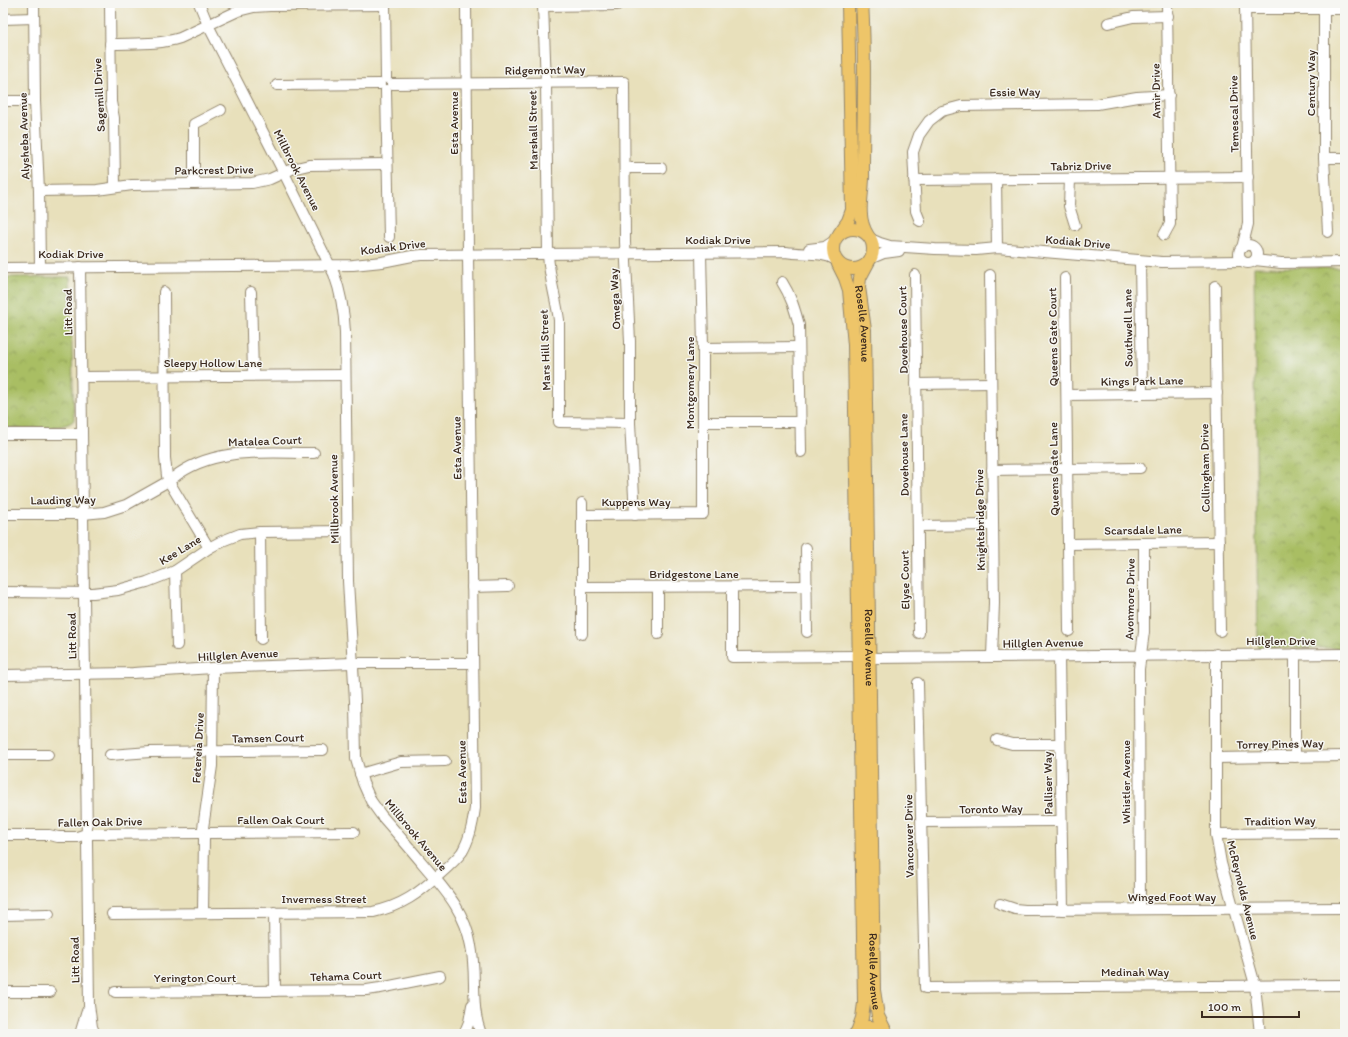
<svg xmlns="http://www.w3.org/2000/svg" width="1348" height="1037" font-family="Itim,sans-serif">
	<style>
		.park { fill: url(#park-crowns); stroke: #727440 }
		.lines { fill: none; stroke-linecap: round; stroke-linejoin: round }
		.minor-casing { stroke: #92856c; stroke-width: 12 }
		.major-casing { stroke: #92856c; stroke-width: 14 }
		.minor { stroke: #fff; stroke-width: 10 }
		.major { stroke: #eec569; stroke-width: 12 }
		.labels { text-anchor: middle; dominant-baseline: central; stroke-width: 3; stroke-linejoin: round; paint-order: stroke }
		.street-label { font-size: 12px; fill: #3b2a1e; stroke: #f6f6f2 }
	</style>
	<defs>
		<pattern id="park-crowns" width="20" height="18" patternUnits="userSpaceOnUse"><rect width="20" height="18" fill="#a9be63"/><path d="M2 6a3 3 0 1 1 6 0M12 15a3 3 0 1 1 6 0" fill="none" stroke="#8b9b51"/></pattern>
	</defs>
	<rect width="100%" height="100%" fill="#f6f6f2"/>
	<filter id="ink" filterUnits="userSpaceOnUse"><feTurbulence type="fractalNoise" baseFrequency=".025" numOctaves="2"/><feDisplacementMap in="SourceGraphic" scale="8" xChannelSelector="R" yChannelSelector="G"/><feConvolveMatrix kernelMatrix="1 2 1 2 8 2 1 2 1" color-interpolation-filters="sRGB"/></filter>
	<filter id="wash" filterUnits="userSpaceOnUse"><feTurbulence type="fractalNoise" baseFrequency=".012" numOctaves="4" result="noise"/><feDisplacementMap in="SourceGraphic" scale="16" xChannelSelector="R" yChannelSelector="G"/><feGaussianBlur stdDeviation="0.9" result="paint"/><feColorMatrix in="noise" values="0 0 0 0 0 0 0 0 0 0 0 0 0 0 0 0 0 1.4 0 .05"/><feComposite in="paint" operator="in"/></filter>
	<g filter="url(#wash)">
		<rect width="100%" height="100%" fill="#e8e0bb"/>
		<g class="park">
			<polygon points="1254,267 1345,268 1345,648 1258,648"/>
			<path d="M 3,277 L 70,277 L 74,420 C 66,431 17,428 3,428 Z"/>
		</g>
	</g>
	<g filter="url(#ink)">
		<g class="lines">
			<g class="minor-casing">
				<g id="minor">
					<polyline points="34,3 35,101 39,191 40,267"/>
					<polyline points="110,3 111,102 114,118 115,187"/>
					<path d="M 199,3 L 208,25 L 284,173 L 334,274 C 341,293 344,311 345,332 L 348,581 L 355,701 L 356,759 L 363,783 L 371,801 L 381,815 C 395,831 409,847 423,864 C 445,890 465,911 471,946 C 477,975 470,1006 481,1034"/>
					<polyline points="385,3 386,78"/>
					<path d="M 617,5 L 543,6 L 546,83 L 548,254 C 549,277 556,298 559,320 L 559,422 L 630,423"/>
					<polyline points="1245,9 1345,9"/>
					<polyline points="1324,9 1324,158 1328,232"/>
					<polyline points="3,19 34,18"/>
					<polyline points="1108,23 1133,17 1168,16"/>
					<path d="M 110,44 C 134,43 158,45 180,38 L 238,11 L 254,7 L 270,6 L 385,5"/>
					<polyline points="392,84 624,82 625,242 630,341 630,423 635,515"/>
					<polyline points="277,85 380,84"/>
					<polyline points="386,90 389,237"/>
					<polyline points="3,101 35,101"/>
					<polyline points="1324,158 1345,158"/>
					<polyline points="625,168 661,168"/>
					<polyline points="996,179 997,248"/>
					<polyline points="1070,179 1069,206 1075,225"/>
					<polyline points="914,180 1248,177"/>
					<polyline points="194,184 194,124 221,110"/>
					<polyline points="39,191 97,190 132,185 252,183 270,179 292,169 309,165 387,164"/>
					<polyline points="920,221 916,211 913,152 919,135 929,121 942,111 961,106 1097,104 1137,97 1169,95"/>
					<polyline points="1164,235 1170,224 1167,3"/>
					<polyline points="871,239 880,243 890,246 935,249 976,250 997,248 1162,262 1242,261"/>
					<circle cx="1248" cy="254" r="9"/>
					<polyline points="1242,248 1248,224 1245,3"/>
					<polyline points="809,249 825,247 834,241"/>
					<polyline points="872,258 884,253 899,251"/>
					<polyline points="1255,260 1281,263 1345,262"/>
					<polyline points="1140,261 1142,394"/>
					<polyline points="80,267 89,1005 92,1027 95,1034"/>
					<path d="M 3,268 L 353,265 L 382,262 L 412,256 L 422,255 L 786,252 C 802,255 821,251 836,260"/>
					<polyline points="915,275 919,633"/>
					<polyline points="990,275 994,603 992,656"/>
					<polyline points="1065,278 1069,631"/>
					<path d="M 782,282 C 791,296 795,310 799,325 L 801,452"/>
					<polyline points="1215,286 1220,631"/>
					<polyline points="164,292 165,458 167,476"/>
					<polyline points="251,292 253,375"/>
					<polyline points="703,348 799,347"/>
					<polyline points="81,377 345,375"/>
					<polyline points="916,384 991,383"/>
					<polyline points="1067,395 1217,393"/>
					<polyline points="703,422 801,422"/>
					<polyline points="3,434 82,434"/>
					<polyline points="992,470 1140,468"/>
					<path d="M 173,478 C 213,446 267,453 314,453"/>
					<polyline points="171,485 209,548"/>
					<polyline points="582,503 582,515 703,514 703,348 701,253"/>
					<polyline points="3,514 83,514 104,512 126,505 165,483"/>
					<polyline points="582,515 582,634"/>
					<polyline points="918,526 993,525"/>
					<polyline points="260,532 261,639"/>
					<polyline points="1068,544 1219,542"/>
					<polyline points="806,548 807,632"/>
					<polyline points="175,571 177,645"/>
					<polyline points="472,587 508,586"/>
					<polyline points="582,587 807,586"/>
					<polyline points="658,587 658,634"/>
					<polyline points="732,587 732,657 858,656"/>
					<polyline points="3,592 93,593 118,590 147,582 175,571 209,548 222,541 240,534 260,532 347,531"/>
					<polyline points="1216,654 1216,834 1221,863 1255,985 1260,1034"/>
					<polyline points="1295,654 1295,757"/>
					<polyline points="1059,656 1063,910"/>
					<polyline points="869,658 1345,654"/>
					<polyline points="3,675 133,673 213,668 352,663 473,663"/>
					<polyline points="918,683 925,988 1345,985"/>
					<polyline points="997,740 1012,744 1060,744"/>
					<polyline points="3,755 48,755"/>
					<polyline points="110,755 150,752 323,750"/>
					<polyline points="1216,758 1345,756"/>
					<polyline points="360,774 401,762 445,761"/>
					<polyline points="922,822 1061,821"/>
					<polyline points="203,828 212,766 213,668"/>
					<polyline points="209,833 354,832"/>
					<polyline points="1216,834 1345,833"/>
					<polyline points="3,835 49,835 58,837 77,837 86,834 199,833"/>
					<polyline points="1000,904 1015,909 1025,910 1345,908"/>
					<polyline points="1140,909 1139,669 1144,632 1144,543"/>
					<polyline points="203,912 204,838"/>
					<polyline points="274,912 275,991"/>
					<path d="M 112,914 L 373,912 C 402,906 419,893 440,874 C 448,867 456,860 462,852 C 470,839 473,823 475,808 L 468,255 L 466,3"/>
					<polyline points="3,915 49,914"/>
					<polyline points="3,992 50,992"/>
					<polyline points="115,992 367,990 380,988 440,976"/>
					<polyline points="80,1034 87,1011"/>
					<polyline points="464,1034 469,1022 472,1005"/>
				</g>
			</g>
			<g class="major-casing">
				<g id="major">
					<path d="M 862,3 C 866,59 863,116 863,172 C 864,193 855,214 867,234"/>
					<circle cx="853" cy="249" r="20"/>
					<polyline points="839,234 848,221 852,210 848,3"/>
					<path id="s1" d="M 868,263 L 860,278 L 859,287 L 865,330 L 874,990 L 878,1016 L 886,1032"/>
					<polyline points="838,264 845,278 849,290 854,345 864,1003 862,1018 857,1032"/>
					<path d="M 855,1034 C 864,1024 878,1025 888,1034"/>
				</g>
			</g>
			<use href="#minor" class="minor"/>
			<use href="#major" class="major"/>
		</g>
	</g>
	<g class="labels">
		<g class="street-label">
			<text transform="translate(545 70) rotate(-1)">Ridgemont Way</text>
			<text transform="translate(1311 83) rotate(-90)">Century Way</text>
			<text transform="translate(1156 91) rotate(-91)">Amir Drive</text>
			<text transform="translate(1015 92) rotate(-1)">Essie Way</text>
			<text transform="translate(99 95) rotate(-93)">Sagemill Drive</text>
			<text transform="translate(1234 114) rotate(-91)">Temescal Drive</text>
			<text transform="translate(454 123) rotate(-90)">Esta Avenue</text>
			<text transform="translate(533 130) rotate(-91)">Marshall Street</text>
			<text transform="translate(24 136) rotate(-92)">Alysheba Avenue</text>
			<text transform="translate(1081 166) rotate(-1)">Tabriz Drive</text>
			<text transform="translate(214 170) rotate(-1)">Parkcrest Drive</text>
			<text transform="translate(297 170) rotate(63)">Millbrook Avenue</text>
			<text x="718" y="240">Kodiak Drive</text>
			<text transform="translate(1078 242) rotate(5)">Kodiak Drive</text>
			<text transform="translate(393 247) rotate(-7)">Kodiak Drive</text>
			<text x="71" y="254">Kodiak Drive</text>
			<text transform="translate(615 299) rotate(-93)">Omega Way</text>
			<text transform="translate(68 312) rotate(-91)">Litt Road</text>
			<text stroke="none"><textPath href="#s1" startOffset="63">Roselle Avenue</textPath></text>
			<text transform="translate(1128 328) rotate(-91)">Southwell Lane</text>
			<text transform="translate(903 330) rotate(-91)">Dovehouse Court</text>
			<text transform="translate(1053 337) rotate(-91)">Queens Gate Court</text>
			<text transform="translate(545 350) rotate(-92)">Mars Hill Street</text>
			<text x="213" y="363">Sleepy Hollow Lane</text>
			<text transform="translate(1142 381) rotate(-1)">Kings Park Lane</text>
			<text transform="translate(690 383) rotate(-90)">Montgomery Lane</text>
			<text transform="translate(265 441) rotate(-2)">Matalea Court</text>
			<text transform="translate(457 448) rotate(-91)">Esta Avenue</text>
			<text transform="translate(904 455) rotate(-91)">Dovehouse Lane</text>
			<text transform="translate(1205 468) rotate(-91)">Collingham Drive</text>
			<text transform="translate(1054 469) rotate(-91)">Queens Gate Lane</text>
			<text transform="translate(334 499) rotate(-91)">Millbrook Avenue</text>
			<text transform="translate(63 500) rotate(-1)">Lauding Way</text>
			<text x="636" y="502">Kuppens Way</text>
			<text transform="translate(980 520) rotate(-91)">Knightsbridge Drive</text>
			<text transform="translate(1143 530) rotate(-1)">Scarsdale Lane</text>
			<text transform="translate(180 550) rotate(-31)">Kee Lane</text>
			<text x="694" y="574">Bridgestone Lane</text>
			<text transform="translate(905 580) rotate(-91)">Elyse Court</text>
			<text transform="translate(1130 599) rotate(-89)">Avonmore Drive</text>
			<text transform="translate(72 636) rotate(-91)">Litt Road</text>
			<text x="1281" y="641">Hillglen Drive</text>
			<text transform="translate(1043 643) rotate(-1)">Hillglen Avenue</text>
			<text stroke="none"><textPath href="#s1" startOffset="387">Roselle Avenue</textPath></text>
			<text transform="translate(238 655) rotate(-3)">Hillglen Avenue</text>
			<text transform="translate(268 738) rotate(-1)">Tamsen Court</text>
			<text transform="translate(1280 744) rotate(-1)">Torrey Pines Way</text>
			<text transform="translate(198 748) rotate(-87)">Fetereia Drive</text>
			<text transform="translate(462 772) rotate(-91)">Esta Avenue</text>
			<text transform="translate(1126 782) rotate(-90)">Whistler Avenue</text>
			<text transform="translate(1048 783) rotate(-91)">Palliser Way</text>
			<text transform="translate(991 809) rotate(-1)">Toronto Way</text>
			<text x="281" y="820">Fallen Oak Court</text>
			<text transform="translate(1280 821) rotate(-1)">Tradition Way</text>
			<text transform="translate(100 822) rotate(-1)">Fallen Oak Drive</text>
			<text transform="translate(416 835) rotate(50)">Millbrook Avenue</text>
			<text transform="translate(909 836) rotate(-91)">Vancouver Drive</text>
			<text transform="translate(1243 890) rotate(76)">McReynolds Avenue</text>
			<text x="1172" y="897">Winged Foot Way</text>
			<text x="324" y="899">Inverness Street</text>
			<text transform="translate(75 960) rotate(-91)">Litt Road</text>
			<text stroke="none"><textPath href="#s1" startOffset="711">Roselle Avenue</textPath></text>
			<text x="1135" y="972">Medinah Way</text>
			<text transform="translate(346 976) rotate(-2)">Tehama Court</text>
			<text x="195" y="978">Yerington Court</text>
		</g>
	</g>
	<rect width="1348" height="1037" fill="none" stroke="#f6f6f2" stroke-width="16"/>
	<path d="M1202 1011v6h97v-6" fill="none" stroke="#3b2a1e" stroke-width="2"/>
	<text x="1208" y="1011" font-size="12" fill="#3b2a1e" stroke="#f6f6f2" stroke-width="3" paint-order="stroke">100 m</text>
</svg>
